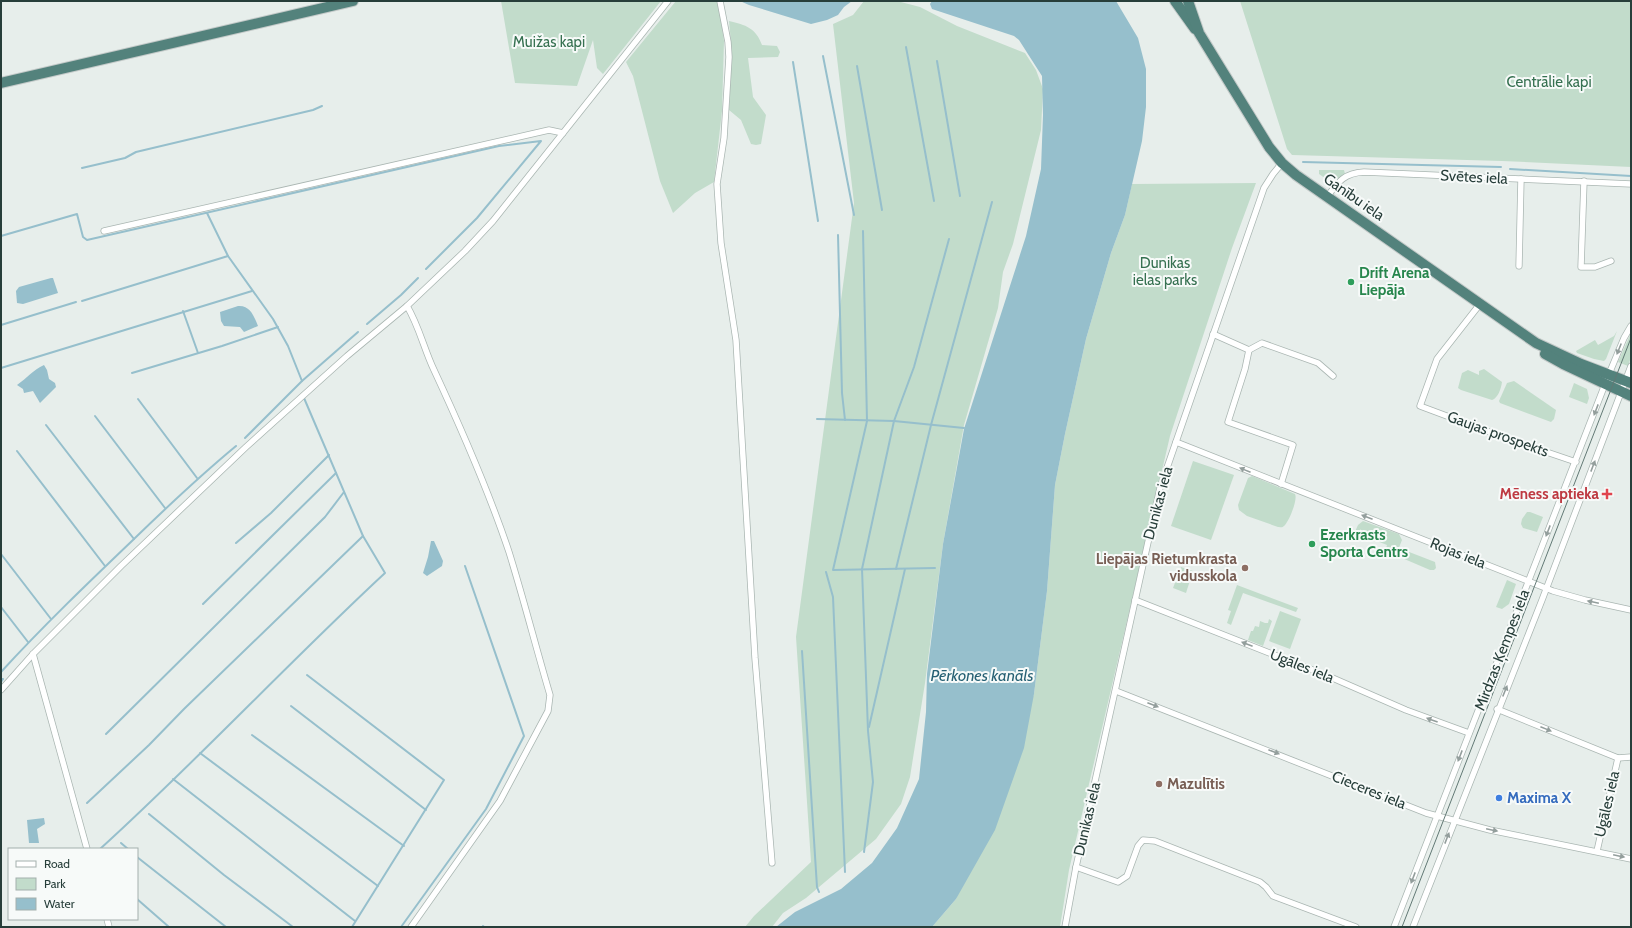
<svg xmlns="http://www.w3.org/2000/svg" width="1632" height="928" font-family="Cabin,sans-serif">
	<style>
		.green { fill: #c2dccb }
		.water { fill: #96bfcc }
		.lines { fill: none; stroke-linecap: round; stroke-linejoin: round }
		.stream { stroke: #96bfcc; stroke-width: 2 }
		.minor-casing { stroke: #aab6b2; stroke-width: 7 }
		.trunk-casing { stroke: #c3c9c8; stroke-width: 12 }
		.minor { stroke: #fff; stroke-width: 5.5 }
		.trunk { stroke: #53827c; stroke-width: 10 }
		.tram { stroke: #627975; stroke-width: 1 }
		.oneway { fill: #939e9c }
		.leisure-dot { fill: #2e9e5b; stroke: #f7faf9; stroke-width: 1.5 }
		.health-dot { fill: #e0444e; stroke: #f7faf9; stroke-width: 1.5 }
		.education-dot { fill: #8d6e63; stroke: #f7faf9; stroke-width: 1.5 }
		.shop-dot { fill: #3f7fe0; stroke: #f7faf9; stroke-width: 1.5 }
		.labels { text-anchor: middle; dominant-baseline: central; stroke-width: 4; stroke-linejoin: round; paint-order: stroke }
		.park-label { font-size: 15px; fill: #367151; stroke: #f7faf9 }
		.street-label { font-size: 15px; fill: #273e3a; stroke: #f7faf9 }
		.leisure-label { font-size: 15px; font-weight: bold; fill: #27864d; stroke: #f7faf9; text-anchor: start }
		.health-label { font-size: 15px; font-weight: bold; fill: #be3a42; stroke: #f7faf9; text-anchor: end }
		.education-label { font-size: 15px; font-weight: bold; fill: #785e54; stroke: #f7faf9; text-anchor: end }
		.shop-label { font-size: 15px; font-weight: bold; fill: #366cbe; stroke: #f7faf9; text-anchor: start }
		.water-label { font-size: 16px; font-style: italic; fill: #276174; stroke: #f7faf9 }
	</style>
	<rect width="100%" height="100%" fill="#e7eeeb"/>
	<g class="green">
		<polygon points="501,1 661,1 603,74 597,68 593,40 577,86 515,83"/>
		<polygon points="676,1 718,1 724,41 722,111 714,182 695,193 673,213 660,181 633,76 626,62"/>
		<polygon points="864,1 897,1 920,7 957,26 1025,53 1036,70 1043,89 1041,130 1013,244 1003,272 998,308 964,425 943,544 925,683 910,777 901,804 876,839 806,898 783,913 772,927 745,927 754,916 811,862 796,637 854,203 833,24 853,15"/>
		<polygon points="1240,1 1631,1 1631,167 1502,161 1292,155 1287,149"/>
		<path d="M 729,21 C 746,25 756,28 762,45 L 777,46 L 780,52 L 778,57 L 748,58 L 753,97 L 766,115 L 761,144 L 756,145 L 751,144 L 741,120 L 729,110 L 731,42 Z"/>
		<polygon points="1319,170 1344,170 1345,174 1332,183 1319,174"/>
		<polygon points="1256,183 1232,248 1170,436 1069,870 1060,927 932,927 956,899 1034,694 1047,591 1055,485 1065,434 1086,339 1111,253 1125,215 1132,184"/>
		<polygon points="1617,331 1606,359 1604,361 1594,359 1577,353 1576,351 1595,340 1598,345 1614,336"/>
		<polygon points="1631,333 1631,357 1628,366 1618,362"/>
		<path d="M 1484,369 L 1502,382 C 1501,389 1498,398 1492,400 L 1461,390 L 1458,388 L 1462,373 L 1468,370 L 1479,375 L 1479,371 Z"/>
		<polygon points="1514,381 1556,410 1554,419 1551,422 1500,403 1499,401 1507,383"/>
		<polygon points="1574,383 1587,389 1589,398 1587,404 1569,397"/>
		<polygon points="1193,461 1234,475 1211,540 1171,526"/>
		<path d="M 1252,476 L 1295,494 C 1298,499 1289,522 1284,526 C 1282,528 1281,527 1278,527 L 1247,516 L 1239,510 L 1238,505 L 1248,478 Z"/>
		<polygon points="1527,512 1530,512 1543,517 1537,532 1523,528 1521,524 1522,519"/>
		<polygon points="1363,521 1399,534 1402,540 1398,550 1393,554 1385,551 1387,545 1359,534 1357,539 1354,534 1358,525"/>
		<polygon points="1404,550 1435,562 1436,568 1434,570 1430,570 1402,558 1400,557 1400,554"/>
		<polygon points="1181,567 1193,571 1186,593 1173,588"/>
		<polygon points="1507,580 1516,584 1509,604 1502,609 1496,607"/>
		<polygon points="1237,585 1298,608 1296,612 1243,593 1231,625 1227,623 1231,611 1228,610"/>
		<polygon points="1280,611 1301,619 1290,649 1269,641"/>
		<polygon points="1269,619 1272,621 1263,646 1248,640 1251,631 1253,631 1255,626 1259,627 1260,621 1265,623 1268,623"/>
	</g>
	<g class="water">
		<polygon points="740,1 852,1 844,7 838,15 827,20 811,24 749,5"/>
		<polygon points="932,1 1116,1 1138,38 1146,69 1146,107 1142,141 1125,215 1111,253 1086,339 1065,434 1055,485 1047,591 1034,694 1024,748 995,830 956,899 932,927 776,927 795,912 841,889 872,863 897,828 919,779 926,712 927,674 943,544 964,429 1026,236 1041,169 1043,115 1042,76 1019,40 1014,36 932,9 930,4"/>
		<polygon points="51,278 53,278 58,293 23,304 17,303 16,291 19,287"/>
		<path d="M 238,306 C 250,305 254,316 258,326 L 244,332 L 240,327 L 224,326 L 221,321 L 220,312 Z"/>
		<path d="M 44,365 L 47,370 L 49,379 L 55,383 L 56,387 L 40,403 L 33,391 L 24,393 L 23,389 L 17,385 C 27,378 33,370 44,365 Z"/>
		<polygon points="431,541 434,541 443,561 442,566 427,576 423,573 428,557"/>
		<polygon points="44,818 45,824 37,829 39,843 29,843 27,820"/>
	</g>
	<g class="lines">
		<g class="stream">
			<polyline points="906,47 934,201"/>
			<polyline points="823,56 854,215"/>
			<polyline points="937,61 960,196"/>
			<polyline points="793,62 818,221"/>
			<polyline points="857,66 882,210"/>
			<polyline points="1303,162 1501,167"/>
			<polyline points="82,168 125,158 136,152 313,110 322,106"/>
			<polyline points="1510,169 1631,176"/>
			<polyline points="207,213 228,256 273,319 288,346 302,381 245,438"/>
			<polyline points="863,231 867,421 833,570 935,568"/>
			<polyline points="838,235 842,393 845,420"/>
			<polyline points="1,236 77,214 83,237 87,240 499,146 541,141 477,218 426,269"/>
			<polyline points="82,301 228,256"/>
			<polyline points="183,311 198,353"/>
			<polyline points="367,324 401,295 418,278"/>
			<polyline points="1,325 76,302"/>
			<polyline points="1,368 252,291"/>
			<polyline points="132,373 222,346 278,327"/>
			<polyline points="302,381 358,332"/>
			<polyline points="138,399 197,478"/>
			<polyline points="95,416 165,508"/>
			<polyline points="817,419 894,421 964,428"/>
			<polyline points="46,425 134,539"/>
			<polyline points="17,451 105,566"/>
			<polyline points="236,543 271,513 329,455"/>
			<polyline points="1,554 51,619"/>
			<polyline points="896,569 931,425 992,202"/>
			<polyline points="826,572 833,597 845,872"/>
			<polyline points="203,604 336,473"/>
			<polyline points="1,607 28,642"/>
			<polyline points="802,651 817,887 819,892"/>
			<path d="M 1,672 C 44,625 89,582 135,538 C 168,506 201,475 236,446"/>
			<polyline points="307,675 444,780 352,927"/>
			<polyline points="1,679 3,679 1,682"/>
			<polyline points="291,706 426,810"/>
			<polyline points="869,727 905,569"/>
			<polyline points="106,734 325,517 344,492"/>
			<polyline points="252,735 404,846"/>
			<polyline points="200,753 378,886"/>
			<polyline points="173,779 355,921"/>
			<polyline points="87,803 149,745 184,709 363,536"/>
			<polyline points="149,814 224,875 293,927"/>
			<polyline points="121,843 128,849"/>
			<path d="M 100,849 C 198,760 288,663 385,573 L 363,536 L 304,398"/>
			<polyline points="864,852 873,782 868,731 862,569 894,421 914,367 949,239"/>
			<polyline points="137,857 226,927"/>
			<polyline points="137,899 169,927"/>
			<polyline points="483,926 484,927"/>
			<polyline points="401,927 486,809 524,736 465,566"/>
		</g>
		<g class="minor-casing">
			<g id="minor">
				<polyline points="720,1 728,42 729,57 724,138 717,184 721,243 736,340 755,658 772,863"/>
				<polyline points="1584,181 1581,267 1595,267 1611,261"/>
				<path d="M 1327,197 C 1338,182 1344,173 1364,172 L 1631,184"/>
				<polyline points="104,231 549,130 563,133"/>
				<polyline points="1519,266 1521,179"/>
				<polyline points="1480,304 1437,359 1420,406 1511,440 1576,462"/>
				<path d="M 407,306 C 419,326 424,349 434,370 C 461,428 489,492 509,552 C 524,600 536,648 550,695 L 548,711 L 500,801 L 411,927"/>
				<polyline points="1213,334 1249,350 1245,369 1228,422 1293,445 1281,484"/>
				<polyline points="1249,350 1262,343 1318,363 1333,376"/>
				<polyline points="1176,442 1553,591 1585,600 1631,610"/>
				<polyline points="1135,600 1328,676 1406,710 1469,733"/>
				<polyline points="33,654 87,849"/>
				<polyline points="1,690 33,654 121,566 246,447 347,356 407,306 465,251 493,221 668,1"/>
				<polyline points="1116,691 1426,813 1490,830 1631,859"/>
				<polyline points="1497,709 1618,758 1631,757"/>
				<polyline points="1597,851 1618,758"/>
				<polyline points="1076,867 1118,882 1127,876 1138,846 1143,840 1155,841 1260,882 1266,887 1273,896 1356,927"/>
				<polyline points="107,919 109,927"/>
				<polyline points="1065,927 1076,867 1160,488 1264,188 1273,174 1282,163"/>
				<polyline points="1394,927 1609,374 1624,338 1631,326"/>
				<polyline points="1413,927 1542,600 1631,366"/>
			</g>
		</g>
		<g class="trunk-casing">
			<g id="trunk">
				<polyline points="1175,1 1195,29"/>
				<polyline points="1188,1 1199,33 1269,147 1282,163 1296,175 1536,343 1581,364 1631,383"/>
				<polyline points="1,83 353,1"/>
				<polyline points="1545,354 1563,364 1631,396"/>
			</g>
		</g>
		<use href="#minor" class="minor"/>
		<use href="#trunk" class="trunk"/>
		<polyline class="tram" points="1402,927 1631,338"/>
	</g>
	<defs><path id="oneway-solid" d="M-6-.8H1V-3.2L6.5 0L1 3.2V.8H-6Z"/></defs>
	<g class="oneway">
		<use href="#oneway-solid" transform="translate(1619 349) rotate(112)"/>
		<use href="#oneway-solid" transform="translate(1596 410) rotate(111)"/>
		<use href="#oneway-solid" transform="translate(1593 466) rotate(-69)"/>
		<use href="#oneway-solid" transform="translate(1245 470) rotate(-158)"/>
		<use href="#oneway-solid" transform="translate(1367 517) rotate(-159)"/>
		<use href="#oneway-solid" transform="translate(1548 531) rotate(111)"/>
		<use href="#oneway-solid" transform="translate(1593 602) rotate(-168)"/>
		<use href="#oneway-solid" transform="translate(1247 644) rotate(-159)"/>
		<use href="#oneway-solid" transform="translate(1505 691) rotate(-68)"/>
		<use href="#oneway-solid" transform="translate(1153 705) rotate(21)"/>
		<use href="#oneway-solid" transform="translate(1432 720) rotate(-160)"/>
		<use href="#oneway-solid" transform="translate(1546 729) rotate(22)"/>
		<use href="#oneway-solid" transform="translate(1274 752) rotate(21)"/>
		<use href="#oneway-solid" transform="translate(1460 756) rotate(111)"/>
		<use href="#oneway-solid" transform="translate(1492 830) rotate(12)"/>
		<use href="#oneway-solid" transform="translate(1447 838) rotate(-69)"/>
		<use href="#oneway-solid" transform="translate(1619 856) rotate(12)"/>
		<use href="#oneway-solid" transform="translate(1413 878) rotate(111)"/>
	</g>
	<g class="leisure-dot">
		<circle cx="1351" cy="282" r="4"/>
		<circle cx="1312" cy="544" r="4"/>
	</g>
	<path class="health-dot" d="M1605 488h4v4h4v4h-4v4h-4v-4h-4v-4h4z"/>
	<g class="education-dot">
		<circle cx="1245" cy="568" r="4"/>
		<circle cx="1159" cy="784" r="4"/>
	</g>
	<circle class="shop-dot" cx="1499" cy="798" r="4"/>
	<g class="labels">
		<g class="park-label">
			<text x="549" y="42">Muižas kapi</text>
			<text x="1549" y="82">Centrālie kapi</text>
			<text x="1165" y="263">Dunikas<tspan x="1165" dy="17">ielas parks</tspan></text>
		</g>
		<g class="street-label">
			<text transform="translate(1474 177) rotate(3)">Svētes iela</text>
			<text transform="translate(1354 197) rotate(35)">Ganību iela</text>
			<text transform="translate(1498 434) rotate(20)">Gaujas prospekts</text>
			<text transform="translate(1158 503) rotate(-75)">Dunikas iela</text>
			<text transform="translate(1458 553) rotate(22)">Rojas iela</text>
			<text transform="translate(1502 650) rotate(-69)">Mirdzas Ķempes iela</text>
			<text transform="translate(1302 666) rotate(22)">Ugāles iela</text>
			<text transform="translate(1369 790) rotate(22)">Cieceres iela</text>
			<text transform="translate(1607 804) rotate(-77)">Ugāles iela</text>
			<text transform="translate(1087 819) rotate(-77)">Dunikas iela</text>
		</g>
		<g class="leisure-label">
			<text x="1359" y="273">Drift Arena<tspan x="1359" dy="17">Liepāja</tspan></text>
			<text x="1320" y="535">Ezerkrasts<tspan x="1320" dy="17">Sporta Centrs</tspan></text>
		</g>
		<g class="health-label">
			<text x="1599" y="494">Mēness aptieka</text>
		</g>
		<g class="education-label">
			<text x="1237" y="559">Liepājas Rietumkrasta<tspan x="1237" dy="17">vidusskola</tspan></text>
			<text x="1167" y="784" text-anchor="start">Mazulītis</text>
		</g>
		<g class="shop-label">
			<text x="1507" y="798">Maxima X</text>
		</g>
		<g class="water-label">
			<text x="982" y="675">Pērkones kanāls</text>
		</g>
	</g>
	<rect width="1632" height="928" fill="none" stroke="#273e3a" stroke-width="4"/>
	<rect x="8" y="848" width="130" height="72" fill="#f7faf9" stroke="#a4afad"/>
	<rect x="16" y="861" width="20" height="6" fill="#ffffff" stroke="#a4afad"/>
	<text x="44" y="868" font-size="12" fill="#273e3a">Road</text>
	<rect x="16" y="878" width="20" height="12" fill="#c2dccb" stroke="#a4afad"/>
	<text x="44" y="888" font-size="12" fill="#273e3a">Park</text>
	<rect x="16" y="898" width="20" height="12" fill="#96bfcc" stroke="#a4afad"/>
	<text x="44" y="908" font-size="12" fill="#273e3a">Water</text>
</svg>
